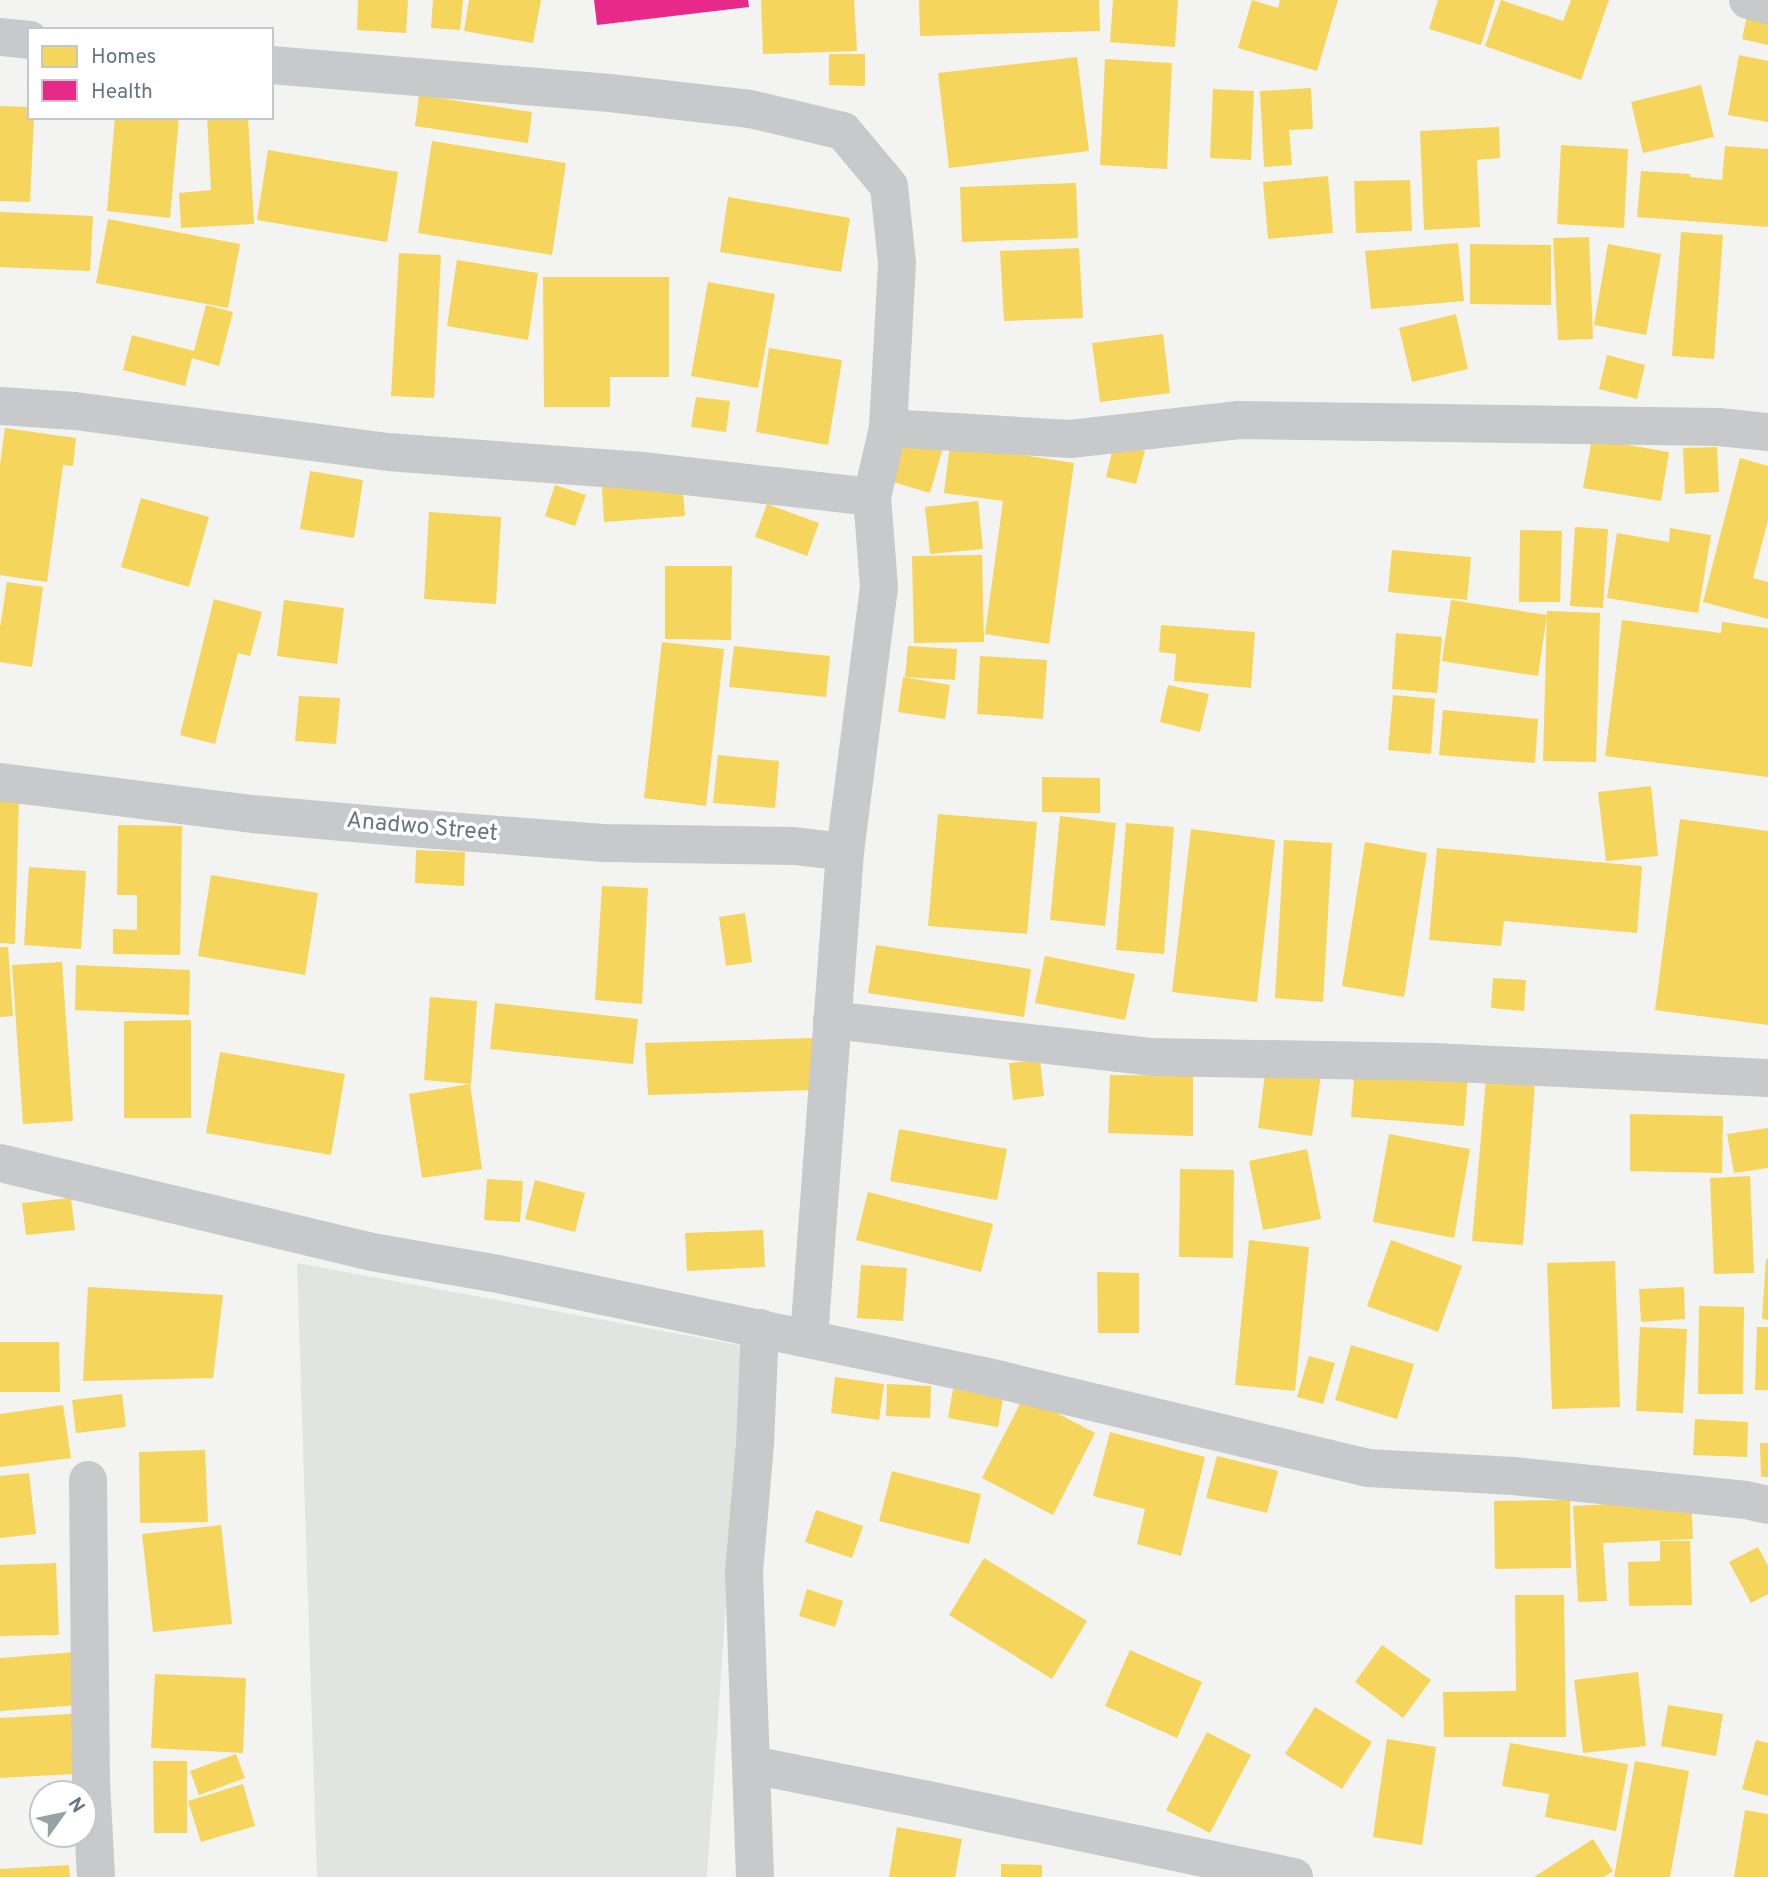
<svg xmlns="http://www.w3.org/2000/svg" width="1768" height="1877" font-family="Overpass,sans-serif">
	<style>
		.green { fill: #e2e5df }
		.homes { fill: #f6d55c }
		.health { fill: #e7298a }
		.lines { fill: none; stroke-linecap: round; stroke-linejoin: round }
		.minor { stroke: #c8c9ca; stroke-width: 38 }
		.labels { text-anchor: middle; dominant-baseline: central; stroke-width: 7; stroke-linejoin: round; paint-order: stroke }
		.street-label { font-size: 23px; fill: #66767f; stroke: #fff }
	</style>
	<rect width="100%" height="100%" fill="#f3f3f2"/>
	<polygon class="green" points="297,1263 744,1346 707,1877 317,1877"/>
	<g class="homes">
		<polygon points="358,0 408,0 406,33 357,30"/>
		<polygon points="433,0 463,0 460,30 431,28"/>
		<polygon points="469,0 541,0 533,43 464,31"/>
		<polygon points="761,0 854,0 857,51 763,54"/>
		<polygon points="919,0 1099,0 1100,31 920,36"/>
		<polygon points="1113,0 1178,0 1175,47 1110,42"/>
		<polygon points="1252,0 1278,8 1280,0 1338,0 1317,71 1238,48"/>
		<polygon points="1438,0 1495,0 1481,45 1429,29"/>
		<polygon points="1501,0 1563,21 1571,0 1609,0 1581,80 1485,46"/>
		<polygon points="1748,11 1768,16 1768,45 1742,39"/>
		<polygon points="829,54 865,54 865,86 829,85"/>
		<polygon points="1739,55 1768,61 1768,122 1728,115"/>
		<polygon points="1077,57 1089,151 949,168 938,73"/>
		<polygon points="1105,59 1172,63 1167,169 1100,165"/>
		<polygon points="1701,85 1714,137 1643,153 1631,102"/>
		<polygon points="1311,88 1313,129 1289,130 1292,165 1264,167 1260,91"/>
		<polygon points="1213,89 1254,91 1251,160 1210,158"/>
		<polygon points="419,95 532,112 528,143 415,126"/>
		<polygon points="0,106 30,107 30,117 34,117 30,202 0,201"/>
		<polygon points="115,117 179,117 170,218 107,211"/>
		<polygon points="207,117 248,117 254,224 181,228 179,193 211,190"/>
		<polygon points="1499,127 1500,158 1477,160 1480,227 1424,230 1420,131"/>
		<polygon points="432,141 566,163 552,255 418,233"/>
		<polygon points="1561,145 1628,149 1624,228 1557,224"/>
		<polygon points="1725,146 1768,149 1768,227 1637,217 1641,171 1690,174 1690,177 1722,180"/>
		<polygon points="268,150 398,172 387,242 257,220"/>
		<polygon points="1328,176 1333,233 1268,239 1263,182"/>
		<polygon points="1410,180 1412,231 1356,233 1354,181"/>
		<polygon points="1076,183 1078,238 962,242 960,187"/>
		<polygon points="728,197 850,218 841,272 720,252"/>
		<polygon points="0,212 93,216 90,271 0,267"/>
		<polygon points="108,219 240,244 228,308 96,283"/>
		<polygon points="1681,232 1723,235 1714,359 1672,356"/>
		<polygon points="1589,237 1593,339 1558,340 1553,238"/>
		<polygon points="1458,243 1464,301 1371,309 1365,251"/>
		<polygon points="1470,244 1551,245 1551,305 1470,304"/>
		<polygon points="1608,244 1661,254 1646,335 1594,325"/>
		<polygon points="1079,248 1083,318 1004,321 1000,251"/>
		<polygon points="399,253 441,255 434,398 391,396"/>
		<polygon points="457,260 538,273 528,340 447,326"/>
		<polygon points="543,277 669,277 669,377 610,377 610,407 544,407"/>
		<polygon points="708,282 775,294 758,388 691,376"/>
		<polygon points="206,305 233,312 219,366 192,358 185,386 123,370 132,335 194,351"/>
		<polygon points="1456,314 1468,369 1412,382 1399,328"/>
		<polygon points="1163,334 1170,393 1100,402 1092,343"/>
		<polygon points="769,348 842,360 828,445 756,432"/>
		<polygon points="1607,355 1645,365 1637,399 1599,389"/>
		<polygon points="696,397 730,401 726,432 691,427"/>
		<polygon points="5,428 76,438 73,466 63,465 47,582 0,575 0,465"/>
		<polygon points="906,436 943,447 930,493 893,482"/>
		<polygon points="1592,439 1669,452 1661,501 1583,488"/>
		<polygon points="1114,443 1145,451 1136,484 1106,477"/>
		<polygon points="950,444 1074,463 1049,644 985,634 1003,501 944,493"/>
		<polygon points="1717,447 1719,492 1685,494 1683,448"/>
		<polygon points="1740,458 1768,466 1768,520 1753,578 1768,582 1768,619 1703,602"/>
		<polygon points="310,471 363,480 354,538 300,529"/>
		<polygon points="682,480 685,516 604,522 602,487"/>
		<polygon points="555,485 586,495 575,526 545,516"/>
		<polygon points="141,498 209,517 189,587 121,567"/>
		<polygon points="978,501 983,549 930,554 925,507"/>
		<polygon points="767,504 819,523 807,556 755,537"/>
		<polygon points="429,512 501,517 496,604 424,599"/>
		<polygon points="1575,527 1608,529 1603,608 1570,606"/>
		<polygon points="1670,528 1711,535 1698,613 1607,598 1617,533 1669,542"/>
		<polygon points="1520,530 1562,531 1560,602 1519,602"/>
		<polygon points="1392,550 1471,557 1467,600 1388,592"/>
		<polygon points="982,555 984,642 914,643 912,556"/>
		<polygon points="665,566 732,566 731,640 665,639"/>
		<polygon points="7,582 43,587 32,667 0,662 0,628"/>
		<polygon points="214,599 262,612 250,656 238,653 215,744 180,735"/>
		<polygon points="284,600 344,608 337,664 277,656"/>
		<polygon points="1451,600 1547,615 1538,676 1442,661"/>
		<polygon points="1547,611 1600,613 1596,762 1543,761"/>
		<polygon points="1622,620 1721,633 1722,622 1768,628 1768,777 1605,756"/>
		<polygon points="1161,625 1255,632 1251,688 1174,681 1176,654 1159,652"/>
		<polygon points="1396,633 1442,637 1437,693 1392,689"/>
		<polygon points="662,642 724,649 706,806 644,798"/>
		<polygon points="734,646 830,656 826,697 729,687"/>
		<polygon points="908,646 957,649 955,680 905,677"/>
		<polygon points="980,656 1047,660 1043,719 977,714"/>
		<polygon points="903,677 950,685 945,719 898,712"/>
		<polygon points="1168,685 1209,694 1200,732 1160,722"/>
		<polygon points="1393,695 1435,699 1431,754 1388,750"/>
		<polygon points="299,696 340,698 336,744 295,741"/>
		<polygon points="1443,710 1538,719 1535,763 1439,755"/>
		<polygon points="718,755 779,761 775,808 713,803"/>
		<polygon points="1042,777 1100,778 1100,813 1042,812"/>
		<polygon points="1651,786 1658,856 1606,861 1598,792"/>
		<polygon points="0,796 19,796 15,944 0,943"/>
		<polygon points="938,814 1037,822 1027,934 928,926"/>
		<polygon points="1060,816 1116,823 1105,926 1050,920"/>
		<polygon points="1680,819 1768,831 1768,1025 1655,1010"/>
		<polygon points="1126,823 1174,827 1164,954 1116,950"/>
		<polygon points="118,825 182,826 180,955 113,954 113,929 137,930 137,895 117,895"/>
		<polygon points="1191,829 1275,840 1257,1002 1172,992"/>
		<polygon points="1284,840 1332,843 1323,1002 1275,998"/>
		<polygon points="1365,842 1427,853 1404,997 1342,986"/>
		<polygon points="1437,848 1642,866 1637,933 1504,921 1501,946 1429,940"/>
		<polygon points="416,850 465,852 464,886 415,883"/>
		<polygon points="29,867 86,871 81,949 24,945"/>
		<polygon points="211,875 318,893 305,975 198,956"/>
		<polygon points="602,886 648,888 642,1004 595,1000"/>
		<polygon points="745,913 752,962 726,966 719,917"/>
		<polygon points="876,945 1031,969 1024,1017 868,993"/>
		<polygon points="0,947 8,947 13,1016 0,1017"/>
		<polygon points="1045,956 1135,974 1125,1020 1035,1003"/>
		<polygon points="62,962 73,1121 23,1124 12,965"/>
		<polygon points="76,965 190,970 189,1015 75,1010"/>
		<polygon points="1493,978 1526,980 1524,1011 1491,1008"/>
		<polygon points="430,997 477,1001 471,1084 424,1080"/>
		<polygon points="495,1003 638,1019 633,1064 490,1049"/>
		<polygon points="191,1020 191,1118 124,1118 124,1021"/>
		<polygon points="814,1038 816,1090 648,1095 645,1043"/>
		<polygon points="220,1052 345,1074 331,1155 206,1133"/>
		<polygon points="1040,1060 1044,1096 1013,1100 1009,1063"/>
		<polygon points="1266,1066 1321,1074 1312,1136 1258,1128"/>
		<polygon points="1355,1066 1468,1075 1464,1126 1351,1117"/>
		<polygon points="1110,1075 1193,1076 1193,1136 1108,1133"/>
		<polygon points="1486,1079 1535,1083 1523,1245 1472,1241"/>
		<polygon points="470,1084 482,1169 422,1178 409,1094"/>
		<polygon points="1630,1114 1723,1116 1722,1173 1630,1171"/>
		<polygon points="1768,1128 1768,1168 1734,1173 1727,1134"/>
		<polygon points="899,1129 1007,1149 997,1200 890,1181"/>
		<polygon points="1389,1134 1470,1149 1454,1238 1373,1222"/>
		<polygon points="1307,1149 1321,1219 1263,1230 1249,1161"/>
		<polygon points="1180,1169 1234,1170 1233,1258 1179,1257"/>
		<polygon points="1750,1176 1754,1273 1714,1274 1710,1178"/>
		<polygon points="487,1179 523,1181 520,1222 484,1220"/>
		<polygon points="535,1180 585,1193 575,1232 525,1219"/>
		<polygon points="868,1192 993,1224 981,1272 856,1240"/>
		<polygon points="71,1198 75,1230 26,1235 22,1203"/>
		<polygon points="763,1230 765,1267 687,1271 685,1233"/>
		<polygon points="1249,1240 1309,1247 1295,1391 1235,1385"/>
		<polygon points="1391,1240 1462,1266 1438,1332 1367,1306"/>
		<polygon points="1766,1259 1768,1259 1768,1320 1762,1319"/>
		<polygon points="1615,1261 1620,1407 1552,1409 1547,1263"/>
		<polygon points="861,1265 907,1268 903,1321 857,1318"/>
		<polygon points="1097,1272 1139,1273 1139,1333 1098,1333"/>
		<polygon points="88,1287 223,1295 213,1378 83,1381"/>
		<polygon points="1684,1287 1685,1319 1641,1322 1639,1289"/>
		<polygon points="1699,1306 1744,1307 1743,1394 1698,1394"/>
		<polygon points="1640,1327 1687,1329 1683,1413 1636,1411"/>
		<polygon points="1757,1327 1768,1327 1768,1390 1755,1390"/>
		<polygon points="0,1342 59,1342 60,1392 0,1392"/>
		<polygon points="1351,1345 1414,1364 1397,1419 1335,1400"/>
		<polygon points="1309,1356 1335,1363 1323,1404 1297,1397"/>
		<polygon points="835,1377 884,1384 879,1420 831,1413"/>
		<polygon points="887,1384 931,1386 930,1418 886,1416"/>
		<polygon points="953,1389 1003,1398 998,1427 948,1418"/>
		<polygon points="122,1394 126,1427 76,1433 72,1400"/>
		<polygon points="1024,1396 1095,1433 1053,1515 982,1478"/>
		<polygon points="63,1405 71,1458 0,1467 0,1414"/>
		<polygon points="1695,1419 1748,1422 1747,1457 1693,1455"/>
		<polygon points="1110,1432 1205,1457 1181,1556 1137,1544 1145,1509 1093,1496"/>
		<polygon points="1760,1443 1768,1443 1768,1477 1761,1477"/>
		<polygon points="205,1450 208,1522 140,1523 139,1452"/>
		<polygon points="1217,1456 1278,1471 1267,1513 1206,1498"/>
		<polygon points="892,1471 981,1494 969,1544 879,1521"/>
		<polygon points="29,1473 36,1534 0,1538 0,1476"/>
		<polygon points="1570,1500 1571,1568 1495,1569 1494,1501"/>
		<polygon points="1691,1500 1693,1539 1603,1543 1607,1601 1578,1602 1573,1506"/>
		<polygon points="816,1510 863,1526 852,1558 805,1542"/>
		<polygon points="221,1525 232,1624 153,1632 142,1534"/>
		<polygon points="1660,1541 1690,1541 1692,1605 1629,1606 1628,1562 1660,1561"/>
		<polygon points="1758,1547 1768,1566 1768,1594 1751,1603 1729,1562"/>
		<polygon points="984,1558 1087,1621 1052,1679 949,1615"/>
		<polygon points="56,1563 59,1635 0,1636 0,1565"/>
		<polygon points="807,1589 843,1601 835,1627 799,1616"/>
		<polygon points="1515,1595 1564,1595 1566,1737 1444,1737 1443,1692 1516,1691"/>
		<polygon points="1382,1645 1431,1680 1403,1718 1355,1682"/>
		<polygon points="1130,1650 1202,1682 1177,1738 1105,1706"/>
		<polygon points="87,1651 91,1704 0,1711 0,1658"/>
		<polygon points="1638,1672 1646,1746 1583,1753 1574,1680"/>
		<polygon points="155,1674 246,1678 243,1753 151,1748"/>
		<polygon points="1668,1705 1723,1714 1716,1756 1661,1746"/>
		<polygon points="1315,1707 1372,1742 1342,1789 1285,1754"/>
		<polygon points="87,1713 91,1773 0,1778 0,1718"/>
		<polygon points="1207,1732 1251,1755 1210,1833 1166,1810"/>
		<polygon points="1387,1739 1436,1747 1422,1845 1373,1837"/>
		<polygon points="1756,1740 1768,1743 1768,1796 1742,1789"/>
		<polygon points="1510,1743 1628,1764 1616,1831 1545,1817 1549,1794 1502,1786"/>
		<polygon points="236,1754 245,1778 199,1795 190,1771"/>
		<polygon points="153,1761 187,1761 187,1833 154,1833"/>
		<polygon points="1635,1761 1689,1771 1670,1877 1614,1877"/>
		<polygon points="243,1784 255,1826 201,1842 188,1801"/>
		<polygon points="1745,1810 1768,1814 1768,1877 1734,1877"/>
		<polygon points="897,1827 962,1839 955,1877 889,1877"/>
		<polygon points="1593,1839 1613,1871 1604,1877 1534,1877"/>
		<polygon points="1001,1864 1042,1865 1042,1877 1001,1877"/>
		<polygon points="69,1865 70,1877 0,1877 0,1869"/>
	</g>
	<polygon class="health" points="594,0 748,0 749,7 597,25"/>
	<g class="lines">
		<g class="minor">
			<polyline points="1748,0 1768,5"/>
			<polyline points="0,37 30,40"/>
			<polyline points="271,65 610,93 750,109 843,131 889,186 897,263 888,428 872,497 879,587 845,852 809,1338"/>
			<polyline points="0,406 75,411 388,452 642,471 872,497"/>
			<polyline points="888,428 1070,439 1239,420 1719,427 1768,432"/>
			<polyline points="0,782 252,814 410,828 603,843 794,846 845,852"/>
			<polyline points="832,1020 1152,1057 1433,1062 1768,1078"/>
			<polyline points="0,1163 372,1252 498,1274 984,1376 1368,1468 1513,1476 1746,1500 1768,1505"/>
			<polyline points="88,1480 91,1781 96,1877"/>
			<polyline points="752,1765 923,1799 1294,1877"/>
			<polyline points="755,1877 744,1572 755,1444 760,1328"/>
		</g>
	</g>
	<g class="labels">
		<g class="street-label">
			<text transform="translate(422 828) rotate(5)">Anadwo Street</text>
		</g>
	</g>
	<rect x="28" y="28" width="245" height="91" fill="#ffffff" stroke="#c2c8cc" stroke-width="2"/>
	<rect x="42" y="46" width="35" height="21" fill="#f6d55c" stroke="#c2c8cc" stroke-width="2"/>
	<text x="91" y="63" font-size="21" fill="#66767f">Homes</text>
	<rect x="42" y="80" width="35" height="21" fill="#e7298a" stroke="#c2c8cc" stroke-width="2"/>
	<text x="91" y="98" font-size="21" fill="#66767f">Health</text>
	<g transform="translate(63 1814) rotate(57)"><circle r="33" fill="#ffffff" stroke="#c2c8cc" stroke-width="2"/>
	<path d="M0-5L12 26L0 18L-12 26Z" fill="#97a2a7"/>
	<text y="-10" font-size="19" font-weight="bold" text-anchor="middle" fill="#66767f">N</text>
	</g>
</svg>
